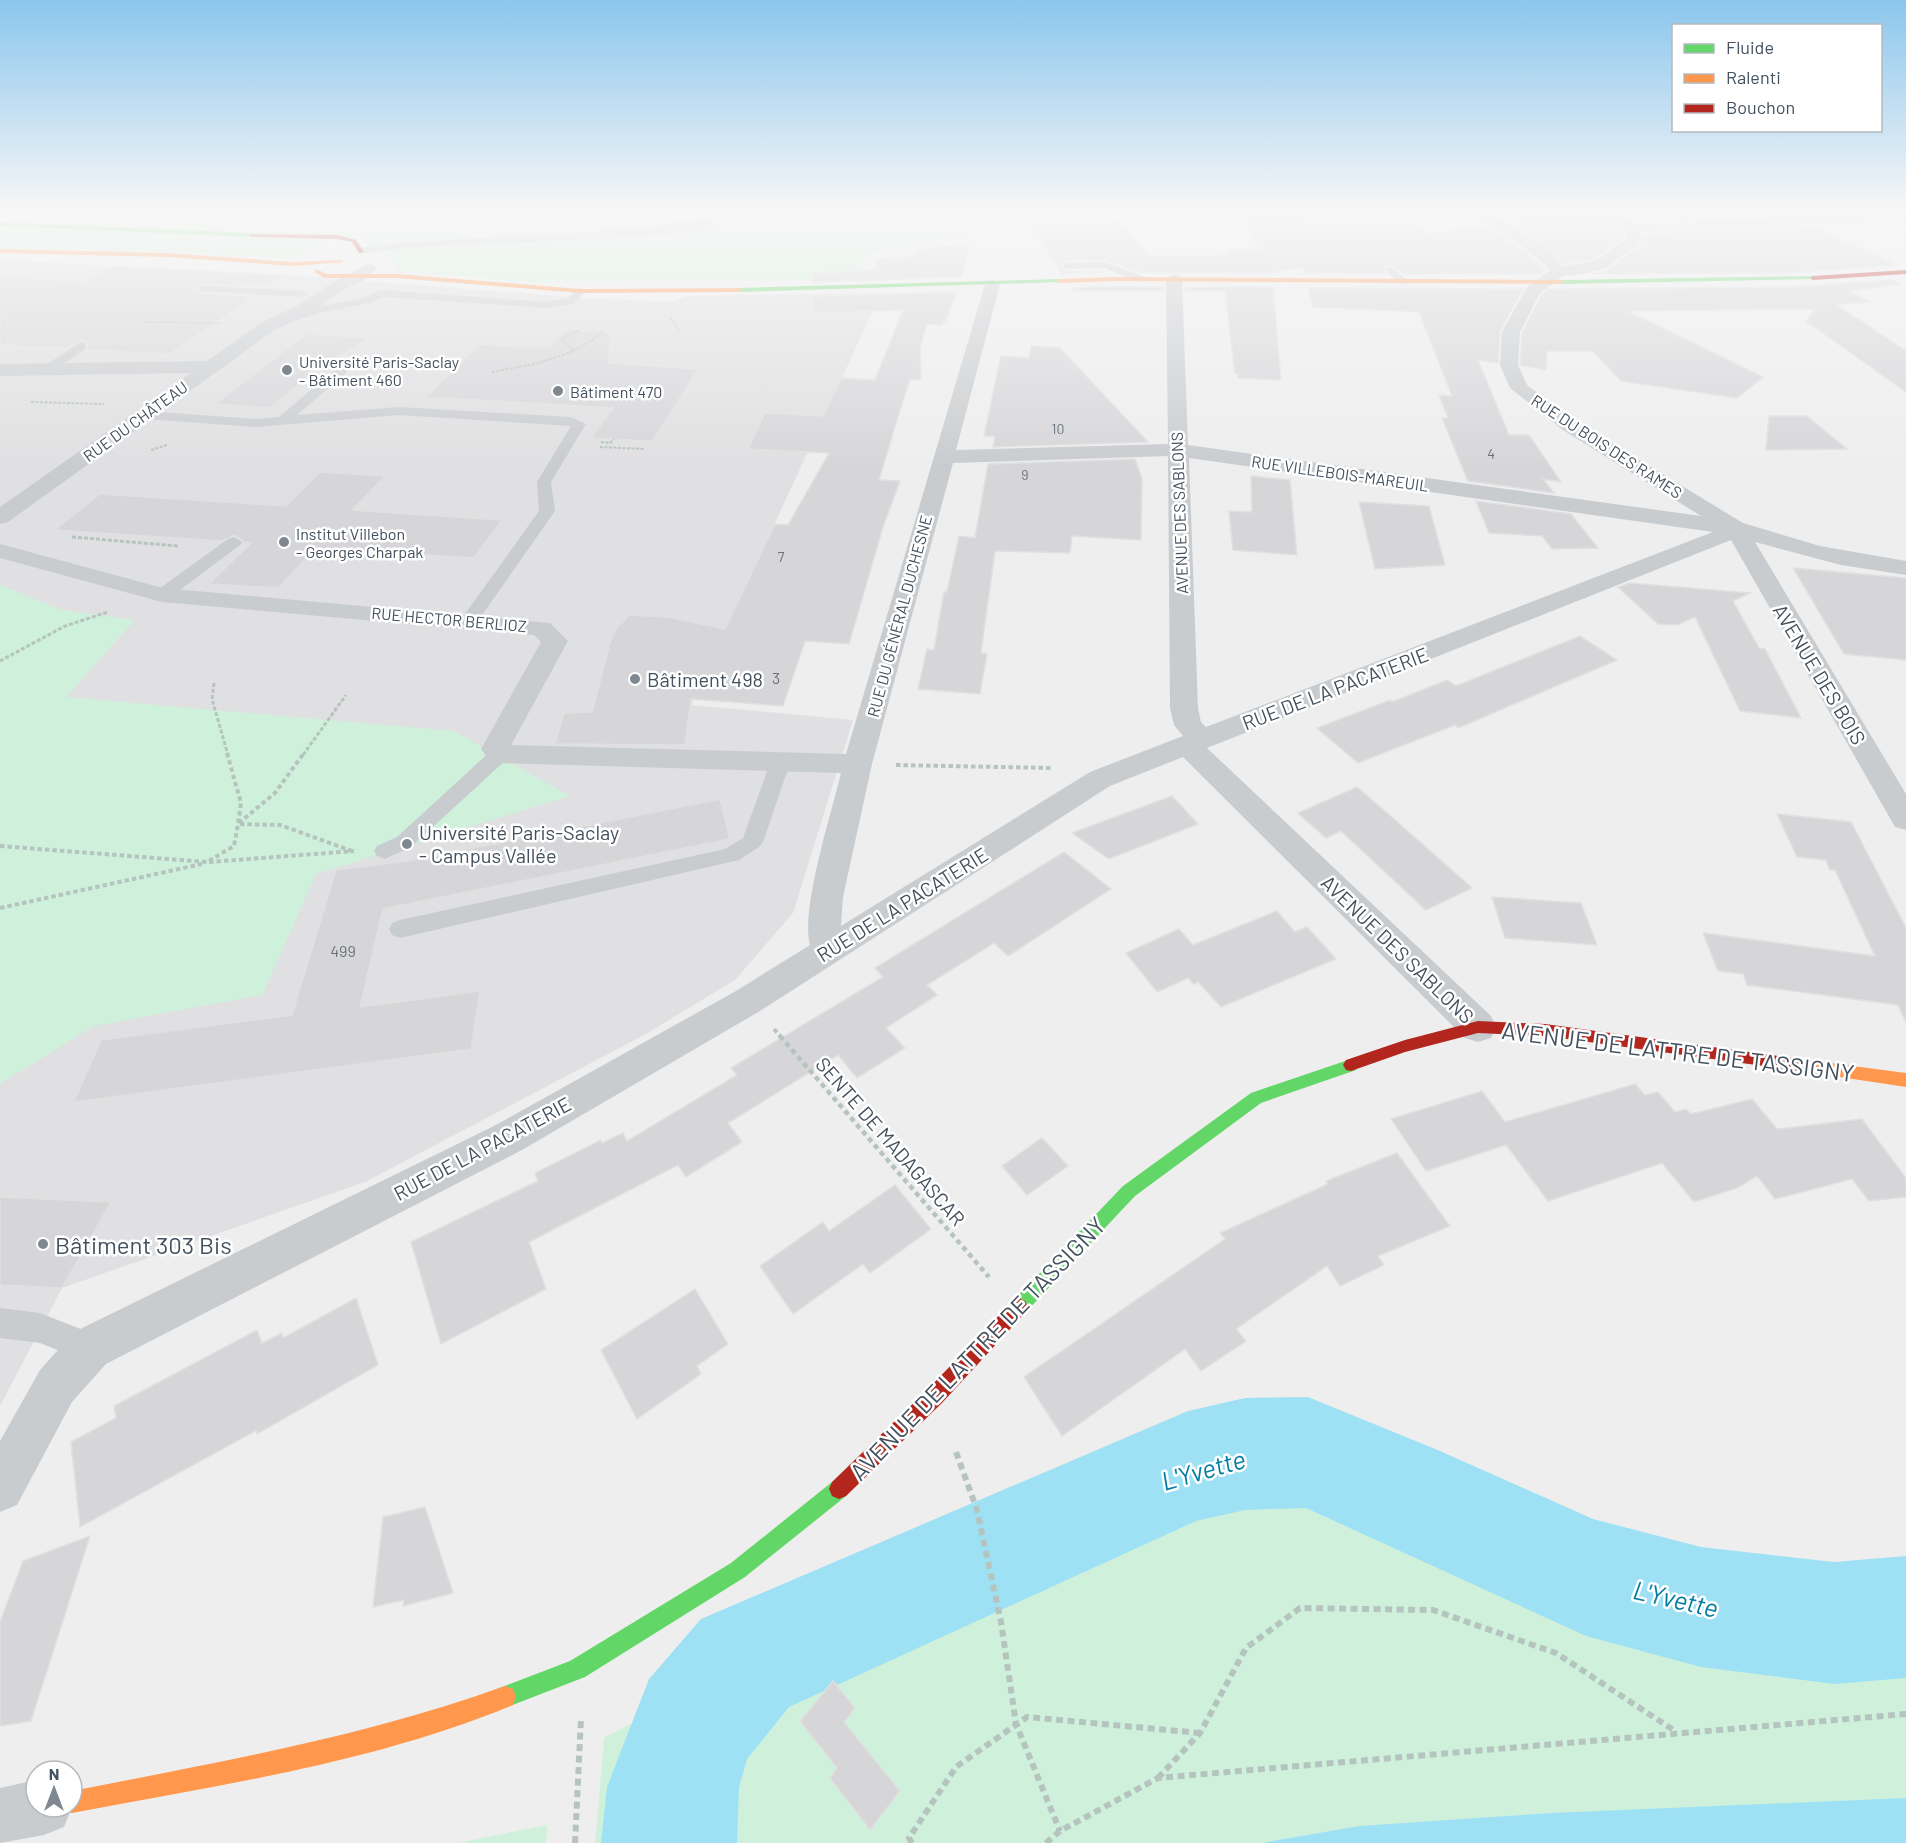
<svg xmlns="http://www.w3.org/2000/svg" width="1906" height="1843" font-family="Barlow,sans-serif">
	<style>
		.education { fill: #e0dfe1 }
		.green { fill: #cff1dc }
		.water { fill: #9fe1f4 }
		.lines { fill: none; stroke-linecap: round; stroke-linejoin: round }
		.river { fill: #9fe1f4; fill-rule: evenodd }
		.building { fill: #d6d6d9; stroke: #e0e0e1; stroke-width: 1.5 }
		.path-far5 { stroke: #b5c4bf; stroke-width: 1.5; stroke-dasharray: 2 1.5; stroke-linecap: butt }
		.path-far4 { stroke: #b5c4bf; stroke-width: 2; stroke-dasharray: 3 1.5; stroke-linecap: butt }
		.path-far3 { stroke: #b5c4bf; stroke-width: 3; stroke-dasharray: 4 2; stroke-linecap: butt }
		.path-far2 { stroke: #b5c4bf; stroke-width: 4; stroke-dasharray: 4.5 3; stroke-linecap: butt }
		.path-far1 { stroke: #b5c4bf; stroke-width: 4.5; stroke-dasharray: 5 4; stroke-linecap: butt }
		.path { stroke: #b5c4bf; stroke-width: 6; stroke-dasharray: 7 4.5; stroke-linecap: butt }
		.lane { fill: #c9cccf; fill-rule: evenodd }
		.street { fill: #c9cccf; fill-rule: evenodd }
		.fast { fill: #63d668; fill-rule: evenodd }
		.slow { fill: #ff974d; fill-rule: evenodd }
		.jam { fill: #b3261e; fill-rule: evenodd }
		.poi-dot { fill: #7f8790; stroke: #fff; stroke-width: 2 }
		.labels { text-anchor: middle; dominant-baseline: central; stroke-width: 5; stroke-linejoin: round; paint-order: stroke }
		.far-number-label { font-size: 14px; fill: #69737d }
		.far-poi-label { font-size: 16px; fill: #43505d; stroke: #fff; text-anchor: start }
		.far-street-label { font-size: 16px; fill: #43505d; stroke: #fff }
		.number-label { font-size: 16px; fill: #69737d }
		.street-label { font-size: 20px; fill: #43505d; stroke: #fff }
		.poi-label { font-size: 20px; fill: #43505d; stroke: #fff; text-anchor: start }
		.near-street-label { font-size: 24px; fill: #43505d; stroke: #fff }
		.near-poi-label { font-size: 24px; fill: #43505d; stroke: #fff; text-anchor: start }
		.near-water-label { font-size: 26px; font-style: italic; fill: #027ea3; stroke: #fff }
	</style>
	<rect width="100%" height="100%" fill="#efeeee"/>
	<polygon class="education" points="0,260 304,276 585,298 672,302 688,296 881,293 691,705 853,720 793,913 735,980 646,1034 365,1182 62,1288 0,1406"/>
	<g class="green">
		<polygon points="0,210 1204,210 1148,215 1099,214 1057,218 867,254 855,280 530,282 399,271 374,246 328,238 293,259 181,252 0,249"/>
		<polygon points="0,585 62,610 135,620 66,697 454,731 570,796 316,874 262,995 94,1026 0,1084"/>
		<polygon points="1245,1454 1400,1491 1586,1577 1834,1623 1906,1617 1906,1843 595,1843 604,1738 745,1663"/>
		<polygon points="547,1825 546,1843 457,1843"/>
	</g>
	<polygon class="water" points="1906,1798 1906,1843 1262,1843 1359,1826 1551,1813"/>
	<g class="lines">
		<polygon class="river" points="1308,1397 1440,1451 1593,1519 1701,1547 1834,1562 1906,1556 1906,1678 1834,1684 1701,1667 1586,1636 1306,1508 1245,1510 1196,1521 789,1707 747,1759 739,1787 737,1843 601,1843 607,1787 649,1679 701,1619 1188,1411 1245,1398"/>
	</g>
	<g class="building">
		<polygon points="1500,210 1593,210 1624,231 1624,238 1594,259 1564,264"/>
		<polygon points="1618,210 1776,210 1786,215 1637,221"/>
		<polygon points="1241,213 1299,214 1307,223 1412,221 1424,233 1488,227 1524,250 1546,270 1540,274 1403,274 1390,265 1385,267 1386,274 1305,273 1303,267 1271,273 1138,272 1105,260 1067,261 1060,267 1067,271 1108,272 1062,274 1032,225 1118,220 1149,256 1223,256 1222,254 1229,254 1227,250 1259,250"/>
		<polygon points="1813,226 1898,265 1789,273 1592,274 1607,270 1640,245 1643,234"/>
		<polygon points="941,246 970,247 961,277 813,282 813,273 877,270 875,258 910,257 922,249"/>
		<polygon points="111,266 285,275 268,287 204,284 198,286 200,293 254,296 170,354 87,350 87,342 82,340 67,348 0,345 0,276 85,282"/>
		<polygon points="1893,280 1901,284 1849,291 1870,302 1836,304 1906,351 1906,392 1806,321 1815,309 1627,311 1763,377 1737,398 1621,381 1593,351 1547,351 1546,370 1520,365 1522,333 1542,294 1549,289 1789,287"/>
		<polygon points="1116,286 1164,287 1164,291 1073,291 1071,288"/>
		<polygon points="1185,287 1273,287 1281,380 1238,378 1238,374 1235,373 1225,291 1185,291"/>
		<polygon points="1308,288 1523,289 1500,331 1498,363 1478,360 1509,435 1529,435 1561,482 1543,479 1554,493 1468,481 1442,418 1448,418 1439,395 1452,396 1419,312 1313,307"/>
		<polygon points="956,292 946,321 944,321 942,325 927,324 920,348 921,380 910,379 897,420 879,480 900,481 883,527 849,644 805,641 783,706 691,699 685,745 555,744 564,713 592,712 610,643 617,628 629,615 668,617 725,629 775,524 788,525 829,453 748,449 765,413 823,416 841,378 875,380 903,310 813,313 813,296"/>
		<polygon points="566,329 610,332 609,363 699,369 652,441 591,438 613,408 426,397 480,344 548,348"/>
		<polygon points="306,334 370,338 318,368 270,408 215,404"/>
		<polygon points="1031,346 1060,348 1148,442 993,447 995,436 984,436 1001,356 1029,358"/>
		<polygon points="1769,416 1807,416 1847,449 1766,450"/>
		<polygon points="1135,459 1142,479 1141,540 1072,536 1070,553 995,551 981,653 987,654 980,694 918,689 927,649 934,650 944,592 947,592 959,536 975,538 988,464"/>
		<polygon points="320,472 385,476 352,510 502,520 474,558 316,548 278,588 209,584 251,543 244,542 235,535 222,541 55,530 100,494 286,506"/>
		<polygon points="1251,476 1290,480 1297,555 1233,550 1229,511 1252,512"/>
		<polygon points="1476,501 1571,514 1598,548 1552,549 1542,536 1489,533"/>
		<polygon points="1359,502 1429,506 1445,565 1375,569"/>
		<polygon points="1793,568 1906,578 1906,660 1844,654"/>
		<polygon points="1630,583 1750,593 1733,601 1759,648 1765,649 1801,718 1740,711 1695,617 1677,625 1658,624 1618,587"/>
		<polygon points="1580,636 1617,660 1458,728 1455,725 1358,763 1317,728 1390,700 1392,702 1447,680 1456,686"/>
		<polygon points="1357,787 1394,819 1472,888 1426,910 1341,831 1326,838 1298,813"/>
		<polygon points="1172,796 1198,824 1109,859 1072,833"/>
		<polygon points="720,799 730,839 383,909 360,1007 480,991 471,1049 74,1102 101,1040 292,1015 336,870 408,861"/>
		<polygon points="1777,814 1851,822 1906,928 1906,1023 1898,1005 1747,985 1743,974 1718,971 1703,933 1875,956 1835,870 1830,870 1826,860 1797,857"/>
		<polygon points="1064,852 1111,889 1008,956 994,943 927,985 937,995 886,1028 905,1048 857,1078 838,1055 728,1123 742,1142 686,1177 678,1165 529,1242 546,1289 441,1344 411,1242 538,1181 535,1173 601,1140 602,1143 623,1133 627,1141 737,1075 731,1068 883,977 875,968"/>
		<polygon points="1492,897 1581,903 1597,945 1505,938"/>
		<polygon points="1277,911 1295,932 1307,927 1336,959 1221,1007 1198,982 1193,984 1188,978 1157,992 1126,953 1179,929 1193,945"/>
		<polygon points="1635,1084 1645,1095 1658,1092 1675,1112 1686,1109 1691,1114 1752,1099 1777,1129 1862,1119 1906,1178 1906,1197 1869,1201 1852,1179 1775,1199 1757,1176 1737,1188 1694,1202 1662,1163 1548,1201 1506,1145 1426,1171 1391,1119 1482,1091 1505,1122"/>
		<polygon points="1042,1138 1068,1166 1027,1195 1002,1166"/>
		<polygon points="1397,1153 1450,1226 1378,1256 1384,1265 1340,1286 1327,1266 1236,1329 1246,1341 1201,1371 1185,1349 1062,1436 1024,1377 1225,1239 1220,1233 1328,1184 1326,1181"/>
		<polygon points="895,1185 931,1229 870,1273 863,1264 793,1314 760,1266 823,1222 829,1231"/>
		<polygon points="0,1197 111,1202 62,1288 0,1285"/>
		<polygon points="695,1289 728,1344 697,1366 701,1374 637,1419 601,1350"/>
		<polygon points="356,1298 378,1365 257,1434 257,1430 80,1527 71,1442 116,1418 114,1406 257,1330 262,1343 282,1333 283,1338"/>
		<polygon points="425,1507 453,1593 403,1606 404,1600 373,1607 383,1517"/>
		<polygon points="90,1536 31,1721 0,1726 0,1622 23,1561"/>
		<polygon points="833,1681 855,1708 844,1722 900,1791 870,1830 830,1778 837,1768 800,1721"/>
	</g>
	<g class="lines">
		<g class="path-far5">
			<polyline points="373,221 392,210"/>
			<polyline points="670,319 673,320 679,332"/>
			<polyline points="143,322 221,323"/>
			<polyline points="573,350 562,339 579,330"/>
			<polyline points="571,352 591,341 601,332"/>
		</g>
		<g class="path-far4">
			<polyline points="492,372 535,364 574,351"/>
			<polyline points="31,402 104,404"/>
			<polyline points="601,442 610,443 614,439"/>
			<polyline points="600,447 645,449"/>
			<polyline points="151,450 167,445"/>
		</g>
		<g class="path-far3">
			<polyline points="72,537 178,546"/>
			<polyline points="0,661 65,626 108,612"/>
			<polyline points="214,683 212,699 228,755"/>
			<polyline points="303,755 346,695"/>
		</g>
		<g class="path-far2">
			<polyline points="227,753 241,803 238,824 280,825 352,851"/>
			<polyline points="896,765 1051,768"/>
			<polyline points="0,846 207,862 234,846 238,824 275,793 304,753"/>
			<polyline points="209,862 354,851"/>
			<polyline points="0,908 202,864"/>
			<polyline points="774,1029 782,1038"/>
		</g>
		<polyline class="path-far1" points="780,1036 989,1277"/>
		<g class="path">
			<polyline points="956,1452 977,1510 1001,1622 1016,1724 1060,1831"/>
			<polyline points="1158,1778 1200,1733 1246,1648 1300,1608 1433,1610 1556,1653 1675,1731"/>
			<polyline points="575,1843 581,1718"/>
			<polyline points="912,1843 909,1838 956,1767 1027,1717 1200,1733"/>
			<polyline points="1046,1843 1060,1831 1158,1778 1906,1714"/>
		</g>
		<g class="lane">
			<path d="M 711,219 L 721,226 L 721,230 L 634,237 L 405,248 L 361,254 L 356,251 L 361,248 L 405,242 L 642,229 L 682,220 ZM 708,225 L 709,225 L 677,227 Z"/>
			<polygon points="1105,262 1145,277 1146,279 1141,282 1137,281 1104,268 1067,269 1062,266 1067,263"/>
			<polygon points="1391,267 1407,280 1407,284 1399,284 1387,272 1387,268"/>
			<polygon points="204,286 302,291 308,294 302,297 200,291 200,287"/>
			<polygon points="580,288 586,291 573,304 546,308 383,297 370,303 319,313 285,324 279,320 313,308 363,298 381,290 546,302 566,299"/>
			<polygon points="81,342 85,343 85,349 52,372 44,372 42,369 44,366"/>
			<polygon points="343,365 347,366 349,369 347,372 297,415 399,407 571,417 586,424 551,482 555,511 475,625 463,625 460,621 539,511 537,482 571,426 399,415 256,427 145,419 138,415 145,411 256,419 279,417 339,366"/>
			<polygon points="234,537 242,542 240,545 168,599 156,599 154,595 156,591 228,539"/>
			<polygon points="500,748 507,749 510,754 507,759 411,847 385,859 377,856 374,851 377,846 397,837 493,749"/>
			<polygon points="780,756 787,758 790,763 763,842 759,847 739,860 400,938 392,935 389,929 392,923 400,920 725,849 743,838 770,763 773,758"/>
			<polygon points="0,1308 40,1313 101,1337 105,1348 101,1359 90,1363 40,1343 0,1338"/>
		</g>
		<g class="street">
			<path d="M 1465,210 C 1471,210 1479,209 1484,211 C 1508,219 1547,247 1563,266 L 1595,261 L 1626,239 L 1626,230 L 1595,210 L 1613,210 L 1636,223 L 1906,212 L 1906,220 L 1641,232 L 1639,243 L 1606,268 L 1583,274 L 1563,276 L 1540,293 L 1520,332 L 1518,365 L 1527,385 L 1577,422 L 1743,523 L 1820,546 L 1906,561 L 1906,575 L 1841,565 L 1755,542 L 1906,794 L 1906,830 L 1895,827 L 1731,540 L 1207,748 L 1491,1016 L 1496,1027 L 1491,1038 L 1478,1042 L 1465,1038 L 1183,757 L 1110,786 L 760,1011 L 522,1150 L 106,1364 L 72,1402 L 17,1505 L 0,1512 L 0,1441 L 40,1370 L 74,1332 L 494,1126 L 736,991 L 810,945 C 800,911 832,811 841,773 L 500,763 L 490,761 L 481,749 L 541,642 L 534,635 L 162,602 L 0,558 L 0,544 L 163,588 L 550,623 L 568,641 L 511,745 L 846,754 L 986,281 L 992,279 L 1000,284 L 956,450 L 1168,444 L 1166,279 L 1174,274 L 1182,279 L 1188,445 L 1701,516 L 1563,430 L 1510,388 L 1500,365 L 1502,332 L 1527,287 L 1550,270 L 1525,248 ZM 1168,456 L 1170,708 L 1174,725 L 1183,736 L 1090,772 L 841,926 L 843,897 L 872,764 L 953,463 ZM 1189,458 L 1713,532 L 1206,727 L 1201,722 L 1198,708 Z"/>
			<polygon points="370,263 378,268 363,281 344,289 309,314 276,329 8,522 0,524 0,507 191,373 0,376 0,364 207,361 264,321 297,306 332,283"/>
			<polygon points="36,1780 36,1807 72,1807 64,1827 44,1835 0,1843 0,1788"/>
		</g>
		<g class="fast">
			<polygon points="0,222 252,233 255,235 252,237 0,226"/>
			<polygon points="1813,276 1815,279 1561,284 1558,282 1561,280"/>
			<polygon points="1059,279 1061,282 739,292 736,290 739,288"/>
			<polygon points="1351,1059 1356,1060 1359,1065 1356,1070 1261,1103 1135,1196 1025,1313 1019,1316 1013,1313 1010,1307 1013,1301 1123,1186 1251,1093"/>
			<polygon points="839,1479 846,1482 849,1489 846,1496 745,1577 585,1677 505,1708 497,1705 494,1697 497,1689 570,1661 731,1563 832,1482"/>
		</g>
		<g class="slow">
			<polygon points="0,249 167,253 293,262 341,260 344,262 293,266 167,257 0,253"/>
			<polygon points="315,270 319,270 326,274 397,274 580,289 739,288 742,290 739,292 580,293 397,278 324,278 315,272"/>
			<polygon points="1116,277 1561,280 1564,282 1561,284 1116,281 1059,283 1056,281 1059,279"/>
			<polygon points="1807,1060 1906,1073 1906,1087 1807,1072 1802,1071 1799,1066 1802,1061"/>
			<path d="M 505,1686 L 513,1689 L 516,1697 L 513,1705 C 373,1763 220,1785 72,1813 L 64,1810 L 63,1807 L 72,1807 L 72,1791 C 219,1762 364,1737 505,1686 Z"/>
		</g>
		<g class="jam">
			<polygon points="250,234 337,235 356,240 364,252 359,253 352,242 337,239 252,237"/>
			<polygon points="1906,270 1906,274 1813,280 1810,278 1813,276"/>
			<polygon points="1478,1021 1545,1024 1807,1060 1812,1061 1815,1066 1812,1071 1807,1072 1545,1036 1478,1033 1405,1052 1351,1071 1346,1070 1343,1065 1346,1060 1405,1040"/>
			<polygon points="1019,1298 1025,1301 1028,1307 1025,1313 942,1403 846,1496 839,1499 832,1496 829,1489 832,1482 928,1389 1013,1301"/>
		</g>
	</g>
	<linearGradient id="sky" x2="0" y2="1"><stop stop-color="#8bc6ed"/><stop offset="0.45" stop-color="#f8f7f7"/><stop offset="1" stop-color="#f8f7f7" stop-opacity="0"/></linearGradient>
	<rect width="1906" height="468" fill="url(#sky)"/>
	<g class="poi-dot">
		<circle cx="287" cy="370" r="6"/>
		<circle cx="558" cy="391" r="6"/>
		<circle cx="284" cy="542" r="6"/>
		<circle cx="635" cy="679" r="6"/>
		<circle cx="407" cy="844" r="6"/>
		<circle cx="43" cy="1244" r="6"/>
	</g>
	<g class="labels">
		<g class="far-number-label">
			<text x="1058" y="428">10</text>
			<text x="1491" y="453">4</text>
			<text x="1025" y="474">9</text>
			<text x="781" y="556">7</text>
		</g>
		<g class="far-poi-label">
			<text x="299" y="361">Université Paris-Saclay<tspan x="299" dy="18">- Bâtiment 460</tspan></text>
			<text x="570" y="391">Bâtiment 470</text>
			<text x="296" y="533">Institut Villebon<tspan x="296" dy="18">- Georges Charpak</tspan></text>
		</g>
		<g class="far-street-label">
			<text transform="translate(135 421) rotate(-36)">RUE DU CHÂTEAU</text>
			<text transform="translate(1607 446) rotate(33)">RUE DU BOIS DES RAMES</text>
			<text transform="translate(1340 473) rotate(8)">RUE VILLEBOIS-MAREUIL</text>
			<text transform="translate(1179 513) rotate(-92)">AVENUE DES SABLONS</text>
			<text transform="translate(899 616) rotate(-75)">RUE DU GÉNÉRAL DUCHESNE</text>
			<text transform="translate(449 619) rotate(5)">RUE HECTOR BERLIOZ</text>
		</g>
		<g class="number-label">
			<text x="776" y="677">3</text>
			<text x="343" y="950">499</text>
		</g>
		<g class="street-label">
			<text transform="translate(1820 674) rotate(59)">AVENUE DES BOIS</text>
			<text transform="translate(1335 688) rotate(-21)">RUE DE LA PACATERIE</text>
			<text transform="translate(902 904) rotate(-32)">RUE DE LA PACATERIE</text>
			<text transform="translate(1398 949) rotate(44)">AVENUE DES SABLONS</text>
			<text transform="translate(891 1141) rotate(49)">SENTE DE MADAGASCAR</text>
			<text transform="translate(482 1148) rotate(-28)">RUE DE LA PACATERIE</text>
		</g>
		<g class="poi-label">
			<text x="647" y="679">Bâtiment 498</text>
			<text x="419" y="832">Université Paris-Saclay<tspan x="419" dy="23">- Campus Vallée</tspan></text>
		</g>
		<g class="near-street-label">
			<text transform="translate(1678 1051) rotate(7)">AVENUE DE LATTRE DE TASSIGNY</text>
			<text transform="translate(977 1348) rotate(-46)">AVENUE DE LATTRE DE TASSIGNY</text>
		</g>
		<g class="near-poi-label">
			<text x="55" y="1244">Bâtiment 303 Bis</text>
		</g>
		<g class="near-water-label">
			<text transform="translate(1203 1469) rotate(-16)">L'Yvette</text>
			<text transform="translate(1676 1598) rotate(13)">L'Yvette</text>
		</g>
	</g>
	<rect x="1672" y="24" width="210" height="108" fill="#ffffff" stroke="#b4b9be" stroke-width="1.5"/>
	<rect x="1684" y="44" width="30" height="9" fill="#63d668" stroke="#b4b9be" stroke-width="1.5"/>
	<text x="1726" y="54" font-size="18" fill="#43505d">Fluide</text>
	<rect x="1684" y="74" width="30" height="9" fill="#ff974d" stroke="#b4b9be" stroke-width="1.5"/>
	<text x="1726" y="84" font-size="18" fill="#43505d">Ralenti</text>
	<rect x="1684" y="104" width="30" height="9" fill="#b3261e" stroke="#b4b9be" stroke-width="1.5"/>
	<text x="1726" y="114" font-size="18" fill="#43505d">Bouchon</text>
	<g transform="translate(54 1789)"><circle r="28" fill="#ffffff" stroke="#b4b9be" stroke-width="1.5"/>
	<path d="M0-4.5L10 22L0 15L-10 22Z" fill="#7f8790"/>
	<text y="-9" font-size="16" font-weight="bold" text-anchor="middle" fill="#43505d">N</text>
	</g>
</svg>
